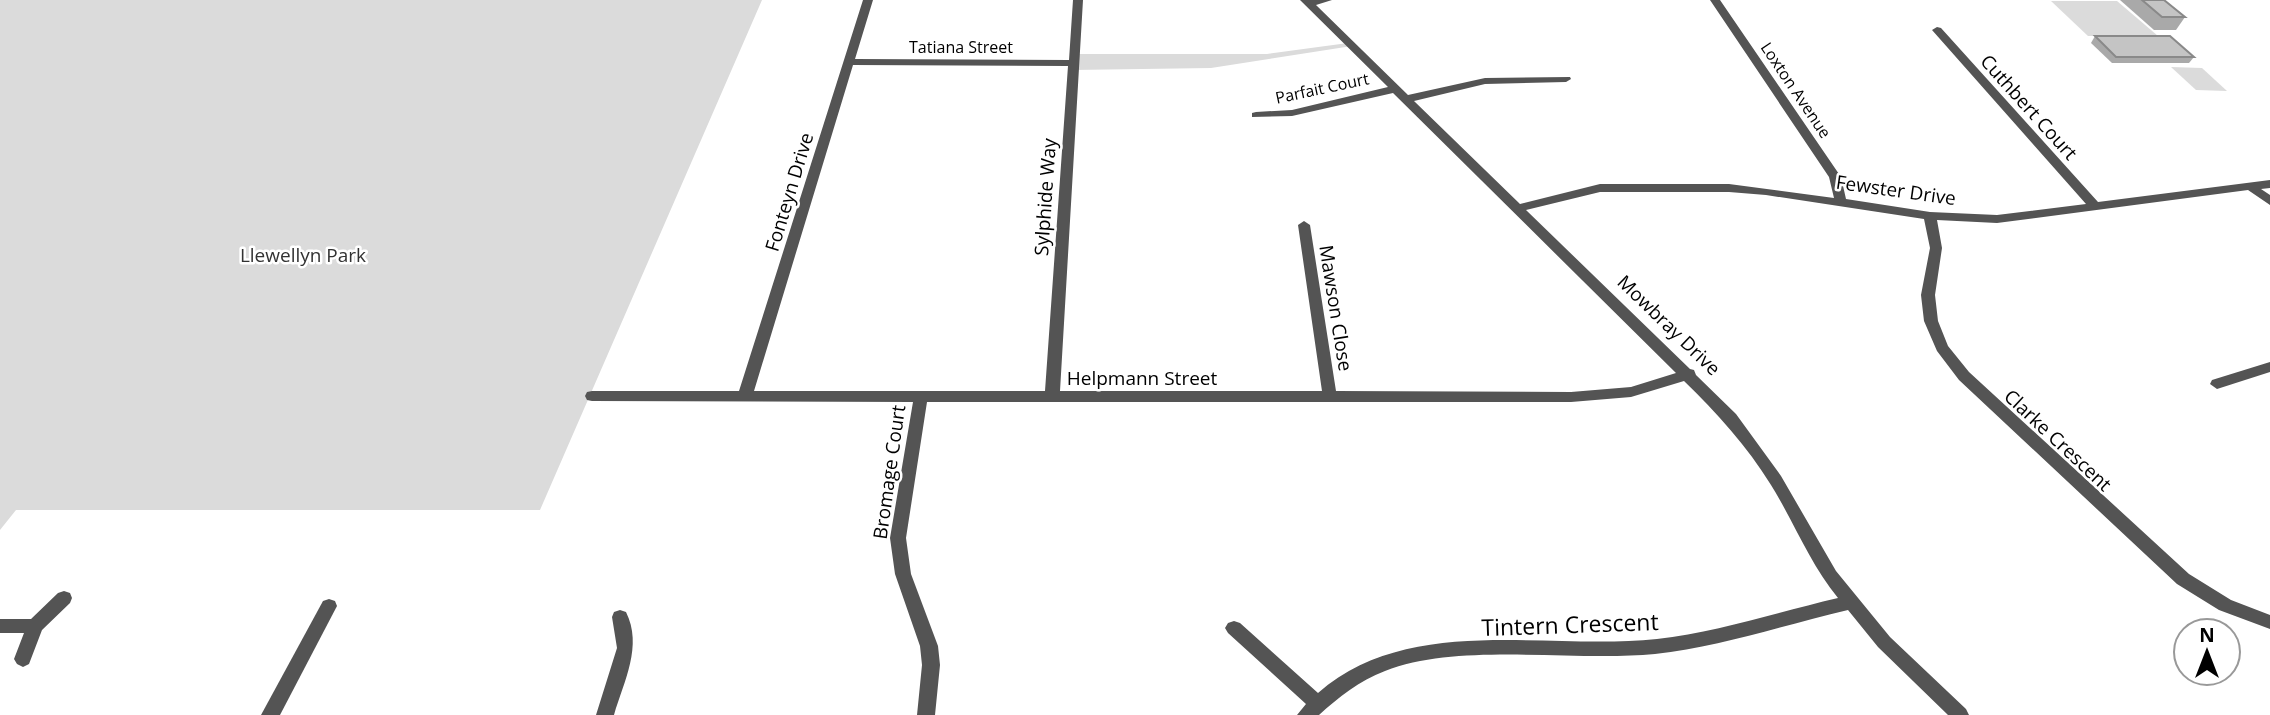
<svg xmlns="http://www.w3.org/2000/svg" width="2270" height="715" font-family="'Open Sans',sans-serif">
	<style>
		.green { fill: #dbdbdb }
		.lines { fill: none; stroke-linecap: round; stroke-linejoin: round }
		.minor { fill: #545454; fill-rule: evenodd }
		.wall { fill: #a9a9a9 }
		.building { fill: #c4c4c4; stroke: #898989; stroke-width: 2 }
		.labels { text-anchor: middle; dominant-baseline: central; stroke-width: 5; stroke-linejoin: round; paint-order: stroke }
		.far-street-label { font-size: 16px; fill: #000; stroke: #fff }
		.street-label { font-size: 19px; fill: #000; stroke: #fff }
		.park-label { font-size: 19px; fill: #323232; stroke: #fff }
		.near-street-label { font-size: 23px; fill: #000; stroke: #fff }
	</style>
	<rect width="100%" height="100%" fill="#fff"/>
	<g class="green">
		<polygon points="0,0 762,0 540,510 16,510 0,530"/>
		<polygon points="2051,1 2117,1 2158,36 2088,36"/>
		<polygon points="1348,43 1352,46 1211,68 1073,70 1074,54 1267,54"/>
		<polygon points="2171,67 2202,68 2227,91 2196,90"/>
	</g>
	<g class="lines">
		<g class="minor">
			<path d="M 863,0 L 873,0 L 855,59 L 1069,60 L 1073,0 L 1083,0 L 1060,391 L 1322,391 L 1298,225 L 1304,221 L 1310,225 L 1336,391 L 1571,392 L 1631,387 L 1676,373 L 1393,93 L 1292,116 L 1252,117 L 1252,113 L 1256,112 L 1292,110 L 1388,87 L 1300,0 L 1332,0 L 1316,5 L 1408,95 L 1485,78 L 1570,77 L 1571,79 L 1566,82 L 1485,84 L 1414,101 L 1520,204 L 1600,184 L 1729,184 L 1834,198 L 1829,177 L 1710,0 L 1720,0 L 1841,177 L 1846,199 L 1930,212 L 1997,215 L 2086,204 L 1932,30 L 1937,27 L 1941,28 L 2098,202 L 2270,180 L 2270,188 L 2261,189 L 2270,195 L 2270,205 L 2248,190 L 1997,223 L 1937,220 L 1942,248 L 1935,295 L 1938,321 L 1948,346 L 1969,372 L 2189,574 L 2231,600 L 2270,615 L 2270,629 L 2219,610 L 2177,584 L 1959,380 L 1937,351 L 1924,321 L 1921,295 L 1930,248 L 1924,219 L 1766,195 L 1729,192 L 1600,192 L 1526,210 L 1690,369 L 1694,370 L 1696,375 L 1736,414 L 1781,476 L 1836,571 L 1890,637 L 1966,709 L 1969,715 L 1948,715 L 1878,647 L 1848,610 C 1784,625 1720,647 1655,654 C 1573,662 1460,642 1385,671 C 1359,681 1339,697 1319,715 L 1297,715 L 1306,704 L 1228,633 L 1225,628 L 1228,623 L 1234,621 L 1240,623 L 1318,693 C 1410,613 1546,651 1657,639 C 1718,632 1778,612 1838,598 C 1810,564 1794,522 1771,485 C 1747,446 1717,413 1684,381 L 1631,397 L 1571,402 L 927,402 L 906,538 L 911,574 L 938,646 L 940,665 L 935,715 L 917,715 L 922,665 L 920,646 L 895,574 L 890,538 L 913,402 L 592,401 L 587,400 L 585,396 L 587,392 L 592,391 L 739,391 ZM 853,65 L 1068,66 L 1045,391 L 754,391 Z"/>
			<polygon points="2270,362 2270,372 2217,389 2210,384 2212,380"/>
			<polygon points="64,591 70,593 72,598 70,603 42,630 29,664 23,667 17,664 14,659 24,633 0,633 0,619 31,619 58,593"/>
			<polygon points="329,599 335,601 337,606 280,715 261,715 323,601"/>
			<path d="M 620,610 L 626,612 C 643,646 624,681 614,715 L 596,715 L 617,648 L 612,617 L 614,612 Z"/>
		</g>
	</g>
	<g class="wall">
		<polygon points="2120,0 2164,0 2185,17 2176,30 2154,30"/>
		<polygon points="2095,36 2194,57 2189,63 2112,63 2091,43"/>
	</g>
	<g class="building">
		<polygon points="2142,0 2164,0 2185,17 2162,17"/>
		<polygon points="2095,36 2170,36 2194,57 2116,57"/>
	</g>
	<g class="labels">
		<g class="far-street-label">
			<text x="961" y="47">Tatiana Street</text>
			<text transform="translate(1322 88) rotate(-12)">Parfait Court</text>
			<text transform="translate(1796 90) rotate(56)">Loxton Avenue</text>
		</g>
		<g class="street-label">
			<text transform="translate(2029 107) rotate(48)">Cuthbert Court</text>
			<text transform="translate(1896 190) rotate(8)">Fewster Drive</text>
			<text transform="translate(789 192) rotate(-73)">Fonteyn Drive</text>
			<text transform="translate(1045 197) rotate(-86)">Sylphide Way</text>
			<text transform="translate(1336 308) rotate(81)">Mawson Close</text>
			<text transform="translate(1669 325) rotate(44)">Mowbray Drive</text>
			<text x="1142" y="378">Helpmann Street</text>
			<text transform="translate(2058 440) rotate(43)">Clarke Crescent</text>
			<text transform="translate(889 472) rotate(-82)">Bromage Court</text>
		</g>
		<g class="park-label">
			<text x="303" y="255">Llewellyn Park</text>
		</g>
		<g class="near-street-label">
			<text transform="translate(1570 624) rotate(-2)">Tintern Crescent</text>
		</g>
	</g>
	<g transform="translate(2207 652)"><circle r="33" fill="#ffffff" stroke="#999999" stroke-width="2"/>
	<path d="M0-5L12 26L0 18L-12 26Z" fill="#000000"/>
	<text y="-10" font-size="19" font-weight="bold" text-anchor="middle" fill="#000000">N</text>
	</g>
</svg>
